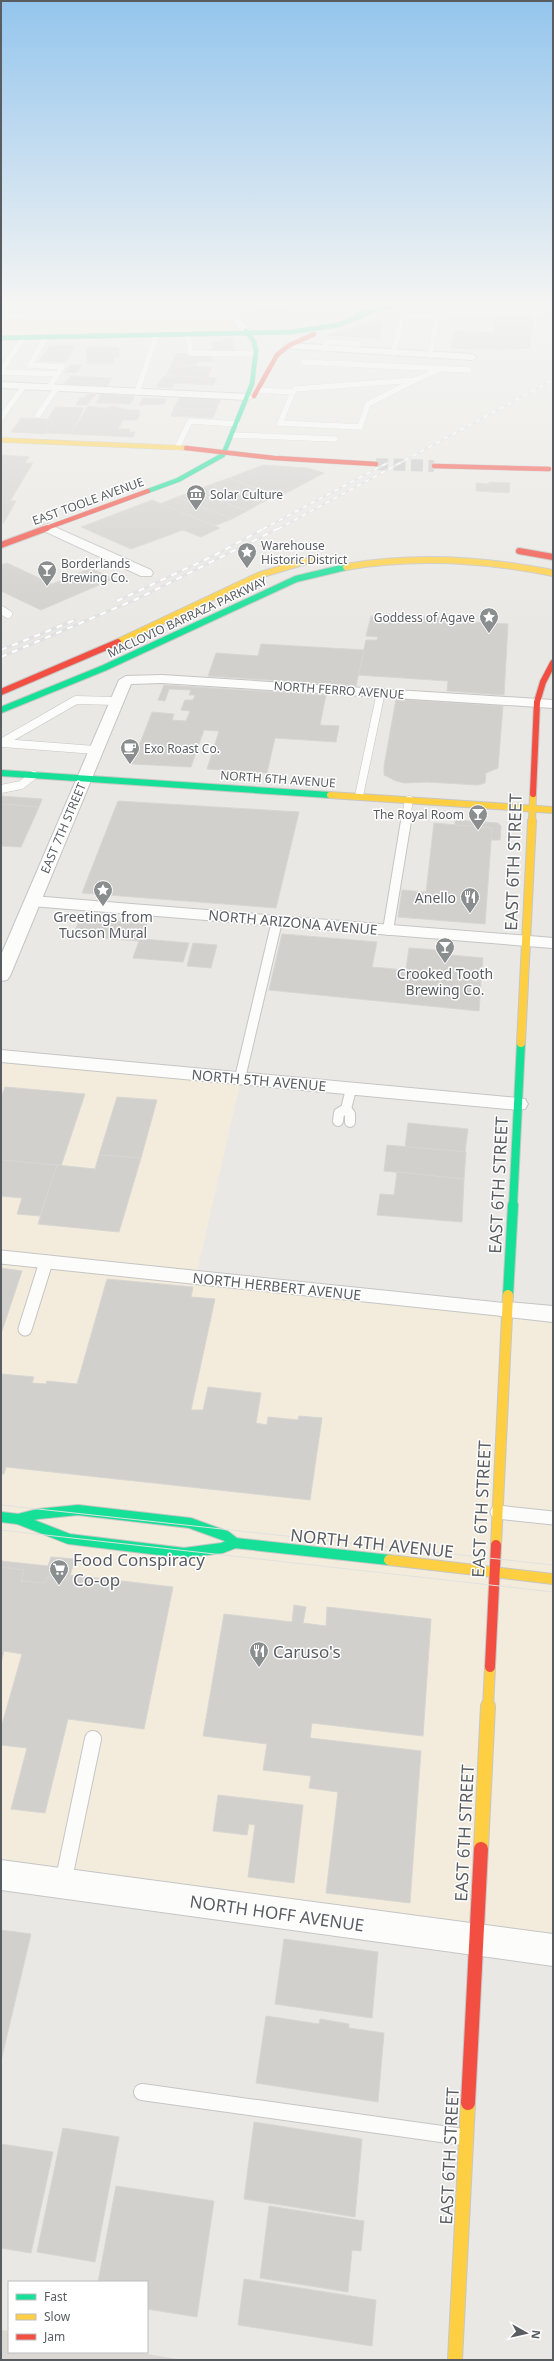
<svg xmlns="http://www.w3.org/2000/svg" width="554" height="2361" font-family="'Noto Sans',sans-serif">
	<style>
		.commercial { fill: #f3ecdc }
		.education { fill: #dbd8d3 }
		.building { fill: #d1d0cd; stroke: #d8d6d3 }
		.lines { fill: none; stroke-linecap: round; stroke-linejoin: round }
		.secondary-tunnel { stroke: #c5c5c3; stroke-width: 12; stroke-dasharray: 12 5.5; stroke-linecap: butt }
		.lane-far4-casing { stroke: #c5c5c5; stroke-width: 6 }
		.lane-far3-casing { stroke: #c5c5c5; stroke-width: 9 }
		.lane-far2-casing { stroke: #c5c5c5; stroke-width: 12 }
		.lane-far1-casing { stroke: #c5c5c5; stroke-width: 15 }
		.lane-casing { stroke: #c5c5c5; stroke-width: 18 }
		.street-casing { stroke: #c5c5c5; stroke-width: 2 }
		.fast-far3-casing { stroke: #c6c6c6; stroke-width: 5.5 }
		.fast-far2-casing { stroke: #c6c6c6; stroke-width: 8 }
		.fast-far1-casing { stroke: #c6c6c6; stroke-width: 10 }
		.fast-casing { stroke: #c6c6c6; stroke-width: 12 }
		.slow-far4-casing { stroke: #c6c6c6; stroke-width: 5.5 }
		.slow-far3-casing { stroke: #c6c6c6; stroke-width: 8 }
		.slow-far2-casing { stroke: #c6c6c6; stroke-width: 10 }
		.slow-far1-casing { stroke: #c6c6c6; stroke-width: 12 }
		.slow-casing { stroke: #c6c6c6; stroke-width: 16 }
		.jam-far3-casing { stroke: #c6c6c6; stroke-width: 5.5 }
		.jam-far2-casing { stroke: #c6c6c6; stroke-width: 8 }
		.jam-far1-casing { stroke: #c6c6c6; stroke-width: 12 }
		.jam-casing { stroke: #c6c6c6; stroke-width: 16 }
		.lane-far4 { stroke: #fcfcfb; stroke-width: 5.5 }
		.lane-far3 { stroke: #fcfcfb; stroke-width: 8 }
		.lane-far2 { stroke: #fcfcfb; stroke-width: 10 }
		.lane-far1 { stroke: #fcfcfb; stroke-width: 13 }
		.lane { stroke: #fcfcfb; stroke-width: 16 }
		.street { fill: #fcfcfb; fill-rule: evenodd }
		.fast-far3 { stroke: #16e098; stroke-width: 4.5 }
		.fast-far2 { stroke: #16e098; stroke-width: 6 }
		.fast-far1 { stroke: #16e098; stroke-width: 8 }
		.fast { stroke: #16e098; stroke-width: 10 }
		.slow-far4 { stroke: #ffcf43; stroke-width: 4.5 }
		.slow-far3 { stroke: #ffcf43; stroke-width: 6 }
		.slow-far2 { stroke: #ffcf43; stroke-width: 8 }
		.slow-far1 { stroke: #ffcf43; stroke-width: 10 }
		.slow { stroke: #ffcf43; stroke-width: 14 }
		.jam-far3 { stroke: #f24e42; stroke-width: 4.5 }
		.jam-far2 { stroke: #f24e42; stroke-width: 6 }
		.jam-far1 { stroke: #f24e42; stroke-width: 10 }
		.jam { stroke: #f24e42; stroke-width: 14 }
		.tram { stroke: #e0e1e1; stroke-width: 1 }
		.rail-far1-casing { stroke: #e0e1e1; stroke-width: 2.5 }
		.rail-casing { stroke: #e0e1e1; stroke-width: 3 }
		.rail-far1 { stroke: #fff; stroke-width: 1.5; stroke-dasharray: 4.5; stroke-linecap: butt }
		.rail { stroke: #fff; stroke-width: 2; stroke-dasharray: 6; stroke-linecap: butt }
		.labels { text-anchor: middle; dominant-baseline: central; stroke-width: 3; stroke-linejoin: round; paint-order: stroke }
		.far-poi-label { font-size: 12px; fill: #595d61; stroke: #fff; text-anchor: start }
		.far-street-label { font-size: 12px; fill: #595d61; stroke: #fff }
		.poi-label { font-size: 14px; fill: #595d61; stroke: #fff }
		.street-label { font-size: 14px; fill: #595d61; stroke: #fff }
		.near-street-label { font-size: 17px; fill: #595d61; stroke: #fff }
		.near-poi-label { font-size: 17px; fill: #595d61; stroke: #fff; text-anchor: start }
	</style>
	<rect width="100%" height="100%" fill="#e9e8e4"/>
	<g class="commercial">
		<polygon points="1,305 232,305 239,324 246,331 1,338"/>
		<polygon points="1,1056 241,1079 196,1277 553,1314 553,1950 1,1875"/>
	</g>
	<polygon class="education" points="1,2330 9,2331 9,2352 135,2352 183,2360 1,2360"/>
	<g class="building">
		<polygon points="290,307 294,316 254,316 252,309"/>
		<polygon points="311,311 322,311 324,312 324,313 311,315"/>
		<polygon points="495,315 533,316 530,348 498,350 451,348 454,331 494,333"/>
		<polygon points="373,321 383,321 379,339 328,335"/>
		<polygon points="223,339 232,339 234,349 237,351 211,352 211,349 214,348 212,342 223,341"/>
		<polygon points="50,345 76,345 66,362 39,361"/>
		<polygon points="103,346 119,348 119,357 114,358 115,364 87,364 87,348"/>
		<polygon points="177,353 208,355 215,361 197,362 196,365 171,365"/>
		<polygon points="70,365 82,365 77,372 65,373"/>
		<polygon points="171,365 212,367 208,377 166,375"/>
		<polygon points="71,376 112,378 107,386 64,384"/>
		<polygon points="163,376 217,378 214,385 175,383 172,388 156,387"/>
		<polygon points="87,394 96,394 87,405 76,405 80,398 84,398"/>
		<polygon points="101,394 135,396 130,404 96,403"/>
		<polygon points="180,397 221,399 216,410 174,408"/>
		<polygon points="143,398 167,399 164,404 139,405"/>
		<polygon points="88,406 104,408 113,406 130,410 139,410 140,415 137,420 123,420 118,429 130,429 129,432 135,432 133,437 71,434"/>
		<polygon points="55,407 84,408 71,434 45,433 53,420 47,420"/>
		<polygon points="174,408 216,410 213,418 171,416"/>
		<polygon points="21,418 47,419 53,420 44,434 11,432"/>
		<polygon points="1,455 29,457 25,463 33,463 10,501 16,501 3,524"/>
		<polygon points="263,465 308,468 324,473 279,497 229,478"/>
		<polygon points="229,478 275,496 261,503 212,484"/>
		<polygon points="489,482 510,483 509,493 476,491 476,483 489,484"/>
		<polygon points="212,484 261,503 247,511 195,491"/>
		<polygon points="195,491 247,511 232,519 177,497"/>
		<polygon points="177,497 232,519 214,526 160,504"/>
		<polygon points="152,500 220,528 201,537 183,530 131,549 81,527"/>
		<polygon points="7,563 52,584 91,568 113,579 41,610 1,591 1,565"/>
		<polygon points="383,614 456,618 456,621 382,617"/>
		<polygon points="371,616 508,624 504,695 447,691 448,681 358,675 366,640 377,640 378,637 366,636"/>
		<polygon points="261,644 364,650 356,686 208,676 216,653 258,656"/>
		<polygon points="164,685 326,695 320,725 339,726 336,742 275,738 267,773 207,769 219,731 204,730 191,767 132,764 152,712 174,714 172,720 186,721 190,711 181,710 185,700 193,700 195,695 189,695 191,690 169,689 165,701 158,700"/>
		<polygon points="396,699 503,706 498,768 486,773 485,783 478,785 427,782 404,783 396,781 384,775 384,766"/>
		<polygon points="1,796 42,799 39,807 1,804"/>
		<polygon points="118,801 299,812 276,908 82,893"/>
		<polygon points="1,804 39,807 21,847 1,846"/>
		<polygon points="455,820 498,823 501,826 500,840 491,840 492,828 455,825"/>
		<polygon points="434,823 492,828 485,924 398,917 402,890 426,892"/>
		<polygon points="80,918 147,924 142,939 189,943 183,962 133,958 139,941 73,936"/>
		<polygon points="282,934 377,942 372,967 405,970 405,976 481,982 479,1011 269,990"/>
		<polygon points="193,943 217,945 211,968 187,966"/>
		<polygon points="409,948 451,951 451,955 483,958 481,982 405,976"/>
		<polygon points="5,1087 85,1094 61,1166 1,1160 1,1098"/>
		<polygon points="117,1097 157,1100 141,1158 99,1155"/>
		<polygon points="408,1123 468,1129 465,1152 405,1147"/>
		<polygon points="387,1145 466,1152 464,1179 384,1171"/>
		<polygon points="99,1155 141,1158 119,1232 38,1224 57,1165 95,1169"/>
		<polygon points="1,1160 57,1165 40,1216 17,1214 22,1198 1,1196"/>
		<polygon points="397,1172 464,1179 462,1222 377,1215 380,1194 394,1195"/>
		<polygon points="1,1268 22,1271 1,1334"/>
		<polygon points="107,1279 193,1287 191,1297 215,1299 191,1410 203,1410 208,1387 261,1393 256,1423 267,1425 268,1417 298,1420 299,1416 322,1418 310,1500 6,1467 4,1474 1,1474 1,1374 34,1377 32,1383 46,1384 47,1381 77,1384"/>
		<polygon points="51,1557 75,1559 69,1579 48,1577 46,1581 43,1583 21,1581 24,1570 1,1567 1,1561 48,1566"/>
		<polygon points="1,1567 24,1570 21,1581 43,1583 46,1581 48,1577 69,1579 70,1575 173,1587 144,1729 68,1719 45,1813 11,1809 27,1748 1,1745 1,1728 22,1654 4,1651 1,1663"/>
		<polygon points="294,1605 306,1607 303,1623 326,1626 327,1607 431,1619 423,1736 312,1723 310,1738 421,1751 410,1903 326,1893 338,1792 309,1788 311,1776 263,1770 267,1744 203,1736 224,1614 292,1622"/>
		<polygon points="218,1795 303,1805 294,1883 248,1877 255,1825 249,1824 247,1835 213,1831"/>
		<polygon points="1,1930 31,1934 1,2061"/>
		<polygon points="284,1939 378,1952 372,2018 275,2004"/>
		<polygon points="266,2016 319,2024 320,2019 349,2024 349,2028 384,2033 378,2102 256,2083"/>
		<polygon points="254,2122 362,2139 355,2217 244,2199"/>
		<polygon points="63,2128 119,2137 95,2262 37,2252"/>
		<polygon points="1,2144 53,2152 31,2253 1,2248"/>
		<polygon points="116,2186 214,2201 197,2317 147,2309 147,2282 98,2282"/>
		<polygon points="269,2206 364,2221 361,2251 352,2250 348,2292 260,2278"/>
		<polygon points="244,2279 376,2300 372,2346 238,2325"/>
	</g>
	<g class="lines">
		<polyline class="secondary-tunnel" points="376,464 434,466"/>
		<g class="lane-far4-casing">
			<g id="lane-far4">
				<polyline points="292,305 539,314"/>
				<polyline points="1,316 25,316"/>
				<polyline points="185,333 190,343 190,353 256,354"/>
				<polyline points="46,337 30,365 62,367 49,387"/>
				<polyline points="325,349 327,342 359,344"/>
				<polyline points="393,353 403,315 438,315 430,355"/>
				<polyline points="304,362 469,370"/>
				<polyline points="1,371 23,338"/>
				<polyline points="1,372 57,374"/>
				<polyline points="259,390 293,392 295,389 415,380 440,369"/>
				<polyline points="137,392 157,334"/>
				<polyline points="293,392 280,423 360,427 368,404 415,380"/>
				<polyline points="38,415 57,388"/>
				<polyline points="1,418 24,386"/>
				<polyline points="232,435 335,439"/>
				<polyline points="177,448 190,421 237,424"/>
			</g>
		</g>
		<g class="lane-far3-casing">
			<g id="lane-far3">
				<polyline points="1,610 8,614"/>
				<polyline points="1,743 76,700 116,701"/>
				<polyline points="3,743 95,750"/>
				<polyline points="1,789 21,785 34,775"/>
				<polyline points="359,796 381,692"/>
				<polyline points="405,822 409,800"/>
			</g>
		</g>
		<g class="lane-far2-casing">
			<g id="lane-far2">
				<polyline points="32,901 553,943"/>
				<polyline points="388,930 406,821"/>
				<polyline points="240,1078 277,921"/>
				<polyline points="346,1109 350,1114 350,1122"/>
				<polyline points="338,1121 339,1113 346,1109 351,1089"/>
			</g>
		</g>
		<g class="lane-far1-casing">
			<g id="lane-far1">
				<polyline points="1,1257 508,1310"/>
				<polyline points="25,1329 46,1262"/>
				<polyline points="497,1512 553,1518"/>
			</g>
		</g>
		<g class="lane-casing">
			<g id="lane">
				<polyline points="63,1883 93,1739"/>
				<polyline points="142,2092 463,2137"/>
			</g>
		</g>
		<g class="street-casing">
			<g id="street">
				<polygon points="228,305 236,305 244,323 251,331 249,333 243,333 234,324"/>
				<polygon points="288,343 472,354 477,357 472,360 284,348 283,346"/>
				<polygon points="1,382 248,394 253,397 248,400 1,388"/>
				<polygon points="48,524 151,570 153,573 151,576 141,576 44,531 42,528 44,525"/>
				<polygon points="162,675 553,700 553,708 162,683 131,684 10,976 7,980 1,981 1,955 119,680 126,676"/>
				<polygon points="1,1050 518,1098 525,1099 528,1104 525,1109 518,1110 1,1062"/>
				<polygon points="508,1302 553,1306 553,1322 500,1316 497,1310 500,1304"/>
				<polygon points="1,1860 553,1934 553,1966 1,1890"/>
			</g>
		</g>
		<g class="fast-far3-casing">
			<g id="fast-far3">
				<polyline points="356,315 395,305"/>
				<polyline points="1,338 291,332 338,325 371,312"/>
				<polyline points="148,491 178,480 223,455 252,384 256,351 254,342 246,331"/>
			</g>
		</g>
		<g class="fast-far2-casing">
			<g id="fast-far2">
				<polyline points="1,710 104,668 296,579 346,567"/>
				<polyline points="1,773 330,795"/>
			</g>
		</g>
		<g class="fast-far1-casing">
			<polyline id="fast-far1" points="513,1206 521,1043"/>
		</g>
		<g class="fast-casing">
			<g id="fast">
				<polyline points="508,1295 513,1205"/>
				<polyline points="1,1517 18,1519 69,1539 184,1553 222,1548 235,1543 389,1560"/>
				<polyline points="18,1519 38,1514 78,1510 190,1523 226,1536 235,1543"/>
			</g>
		</g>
		<g class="slow-far4-casing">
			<polyline id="slow-far4" points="1,440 186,448"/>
		</g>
		<g class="slow-far3-casing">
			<g id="slow-far3">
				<path d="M 346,567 C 416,555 483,559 553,573"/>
				<polyline points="118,642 260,575 316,558"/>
				<polyline points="330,795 553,810"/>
				<polyline points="532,822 533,794"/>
			</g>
		</g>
		<g class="slow-far2-casing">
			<polyline id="slow-far2" points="521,1043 532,821"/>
		</g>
		<g class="slow-far1-casing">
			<g id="slow-far1">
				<polyline points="496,1545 508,1295"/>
				<polyline points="389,1560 553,1579"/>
				<polyline points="488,1707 490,1667"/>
			</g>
		</g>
		<g class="slow-casing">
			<g id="slow">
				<polyline points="481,1849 488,1706"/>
				<polyline points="455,2360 468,2103"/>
			</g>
		</g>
		<g class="jam-far3-casing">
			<g id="jam-far3">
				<polyline points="254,396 277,355 288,346 314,334"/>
				<polyline points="186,448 274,458 376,464"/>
				<polyline points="434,466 549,469"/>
				<polyline points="44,529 148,491"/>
			</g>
		</g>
		<g class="jam-far2-casing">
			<g id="jam-far2">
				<polyline points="1,545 47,528"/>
				<polyline points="519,551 553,557"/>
				<polyline points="1,692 118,642"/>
				<polyline points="533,794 537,702 543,682 553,663"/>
			</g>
		</g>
		<g class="jam-far1-casing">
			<polyline id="jam-far1" points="490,1667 496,1545"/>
		</g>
		<g class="jam-casing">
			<polyline id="jam" points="468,2103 481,1849"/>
		</g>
		<use href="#lane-far4" class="lane-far4"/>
		<use href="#lane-far3" class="lane-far3"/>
		<use href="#lane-far2" class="lane-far2"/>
		<use href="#lane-far1" class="lane-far1"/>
		<use href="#lane" class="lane"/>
		<use href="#street" class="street"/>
		<use href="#fast-far3" class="fast-far3"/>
		<use href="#fast-far2" class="fast-far2"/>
		<use href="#fast-far1" class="fast-far1"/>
		<use href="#fast" class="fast"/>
		<use href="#slow-far4" class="slow-far4"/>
		<use href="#slow-far3" class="slow-far3"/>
		<use href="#slow-far2" class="slow-far2"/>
		<use href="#slow-far1" class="slow-far1"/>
		<use href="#slow" class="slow"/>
		<use href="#jam-far3" class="jam-far3"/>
		<use href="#jam-far2" class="jam-far2"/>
		<use href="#jam-far1" class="jam-far1"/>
		<use href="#jam" class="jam"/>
		<g class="tram">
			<polyline points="1,1505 553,1565"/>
			<polyline points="1,1530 553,1592"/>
		</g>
		<g class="rail-far1-casing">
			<g id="rail-far1">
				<polyline points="263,529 391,461"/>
				<polyline points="278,529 553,380"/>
			</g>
		</g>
		<g class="rail-casing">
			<g id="rail">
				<polyline points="117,601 213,556 265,528"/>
				<polyline points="1,650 75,620"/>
				<polyline points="1,657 139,598 279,528"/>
			</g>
		</g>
		<use href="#rail-far1" class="rail-far1"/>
		<use href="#rail" class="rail"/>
	</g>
	<linearGradient id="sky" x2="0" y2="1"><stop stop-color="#94c5ed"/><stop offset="0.48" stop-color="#f5f5f3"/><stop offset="1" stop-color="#f5f5f3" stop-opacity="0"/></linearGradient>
	<rect width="554" height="635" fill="url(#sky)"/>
	<defs>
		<g id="museum-pin" transform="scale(1)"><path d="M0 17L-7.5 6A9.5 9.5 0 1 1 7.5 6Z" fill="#8b8e8f" stroke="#fff"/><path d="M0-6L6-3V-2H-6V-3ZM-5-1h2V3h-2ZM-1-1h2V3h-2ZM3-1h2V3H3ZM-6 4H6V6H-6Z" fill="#fff"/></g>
		<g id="sight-pin" transform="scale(1)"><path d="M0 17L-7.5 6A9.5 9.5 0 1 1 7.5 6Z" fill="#8b8e8f" stroke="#fff"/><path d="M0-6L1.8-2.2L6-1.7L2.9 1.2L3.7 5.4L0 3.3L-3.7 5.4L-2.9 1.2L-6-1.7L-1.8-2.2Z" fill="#fff"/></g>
		<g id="bar-pin" transform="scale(1)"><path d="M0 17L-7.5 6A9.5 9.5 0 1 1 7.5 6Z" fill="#8b8e8f" stroke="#fff"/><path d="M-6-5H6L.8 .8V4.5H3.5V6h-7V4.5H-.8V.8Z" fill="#fff"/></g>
		<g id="cafe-pin" transform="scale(1)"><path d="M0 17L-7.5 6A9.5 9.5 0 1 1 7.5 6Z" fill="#8b8e8f" stroke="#fff"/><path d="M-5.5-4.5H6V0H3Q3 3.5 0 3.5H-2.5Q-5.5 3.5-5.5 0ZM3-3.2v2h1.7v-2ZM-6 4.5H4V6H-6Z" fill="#fff"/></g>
		<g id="restaurant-pin" transform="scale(1)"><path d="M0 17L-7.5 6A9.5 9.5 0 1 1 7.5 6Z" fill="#8b8e8f" stroke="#fff"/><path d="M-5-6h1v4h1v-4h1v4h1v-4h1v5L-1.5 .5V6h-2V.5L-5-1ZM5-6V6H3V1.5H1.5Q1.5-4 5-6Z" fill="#fff"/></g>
		<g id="supermarket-pin" transform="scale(1)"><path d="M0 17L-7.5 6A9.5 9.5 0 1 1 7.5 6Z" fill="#8b8e8f" stroke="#fff"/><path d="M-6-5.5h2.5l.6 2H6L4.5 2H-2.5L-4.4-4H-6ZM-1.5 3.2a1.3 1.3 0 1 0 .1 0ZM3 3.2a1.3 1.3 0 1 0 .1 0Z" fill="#fff"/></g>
	</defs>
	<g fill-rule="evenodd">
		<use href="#museum-pin" x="196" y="494"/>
		<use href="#sight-pin" x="247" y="552"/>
		<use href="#bar-pin" x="47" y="570"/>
		<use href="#sight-pin" x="489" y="617"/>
		<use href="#cafe-pin" x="130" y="748"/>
		<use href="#bar-pin" x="478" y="814"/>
		<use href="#sight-pin" x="103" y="890"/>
		<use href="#restaurant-pin" x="470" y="897"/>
		<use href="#bar-pin" x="445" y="947"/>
		<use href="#supermarket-pin" x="59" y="1569"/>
		<use href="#restaurant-pin" x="259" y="1651"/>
	</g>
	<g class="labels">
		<g class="far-poi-label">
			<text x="210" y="494">Solar Culture</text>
			<text x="261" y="545">Warehouse<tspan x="261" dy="14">Historic District</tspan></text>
			<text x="61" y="563">Borderlands<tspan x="61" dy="14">Brewing Co.</tspan></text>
			<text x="475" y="617" text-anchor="end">Goddess of Agave</text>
			<text x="144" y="748">Exo Roast Co.</text>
			<text x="464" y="814" text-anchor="end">The Royal Room</text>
		</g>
		<g class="far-street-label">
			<text transform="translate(88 501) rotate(-20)">EAST TOOLE AVENUE</text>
			<text transform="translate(187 617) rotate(-25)">MACLOVIO BARRAZA PARKWAY</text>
			<text transform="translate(339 690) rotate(4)">NORTH FERRO AVENUE</text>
			<text transform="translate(278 779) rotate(4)">NORTH 6TH AVENUE</text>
			<text transform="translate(63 828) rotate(-67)">EAST 7TH STREET</text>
		</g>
		<g class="poi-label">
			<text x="456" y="897" text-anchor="end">Anello</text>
			<text x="103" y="916">Greetings from<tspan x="103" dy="16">Tucson Mural</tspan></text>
			<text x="445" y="973">Crooked Tooth<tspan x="445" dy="16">Brewing Co.</tspan></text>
		</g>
		<g class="street-label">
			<text transform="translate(293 922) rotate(5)">NORTH ARIZONA AVENUE</text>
			<text transform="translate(259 1080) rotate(5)">NORTH 5TH AVENUE</text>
			<text transform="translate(277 1286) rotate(6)">NORTH HERBERT AVENUE</text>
		</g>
		<g class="near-street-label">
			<text transform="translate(513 862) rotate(-88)">EAST 6TH STREET</text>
			<text transform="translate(498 1185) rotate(-87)">EAST 6TH STREET</text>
			<text transform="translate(481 1509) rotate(-87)">EAST 6TH STREET</text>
			<text transform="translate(372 1543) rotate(6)">NORTH 4TH AVENUE</text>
			<text transform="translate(464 1833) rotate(-87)">EAST 6TH STREET</text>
			<text transform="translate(277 1913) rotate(8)">NORTH HOFF AVENUE</text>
			<text transform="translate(449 2156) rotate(-87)">EAST 6TH STREET</text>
		</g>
		<g class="near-poi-label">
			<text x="73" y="1559">Food Conspiracy<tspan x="73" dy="20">Co-op</tspan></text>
			<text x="273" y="1651">Caruso's</text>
		</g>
	</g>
	<rect width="554" height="2361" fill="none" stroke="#595d61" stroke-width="4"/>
	<rect x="8" y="2281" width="140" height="72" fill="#ffffff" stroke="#bdbec0"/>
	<rect x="16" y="2294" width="20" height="6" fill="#16e098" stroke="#bdbec0"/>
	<text x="44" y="2301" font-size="12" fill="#595d61">Fast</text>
	<rect x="16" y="2314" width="20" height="6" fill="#ffcf43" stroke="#bdbec0"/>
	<text x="44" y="2321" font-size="12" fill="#595d61">Slow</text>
	<rect x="16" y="2334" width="20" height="6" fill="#f24e42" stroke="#bdbec0"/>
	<text x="44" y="2341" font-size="12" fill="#595d61">Jam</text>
	<g transform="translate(526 2333) rotate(98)" stroke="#ffffff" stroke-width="3" paint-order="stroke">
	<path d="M0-3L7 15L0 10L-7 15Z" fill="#595d61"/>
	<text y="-6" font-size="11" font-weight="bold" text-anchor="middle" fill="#595d61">N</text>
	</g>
</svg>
